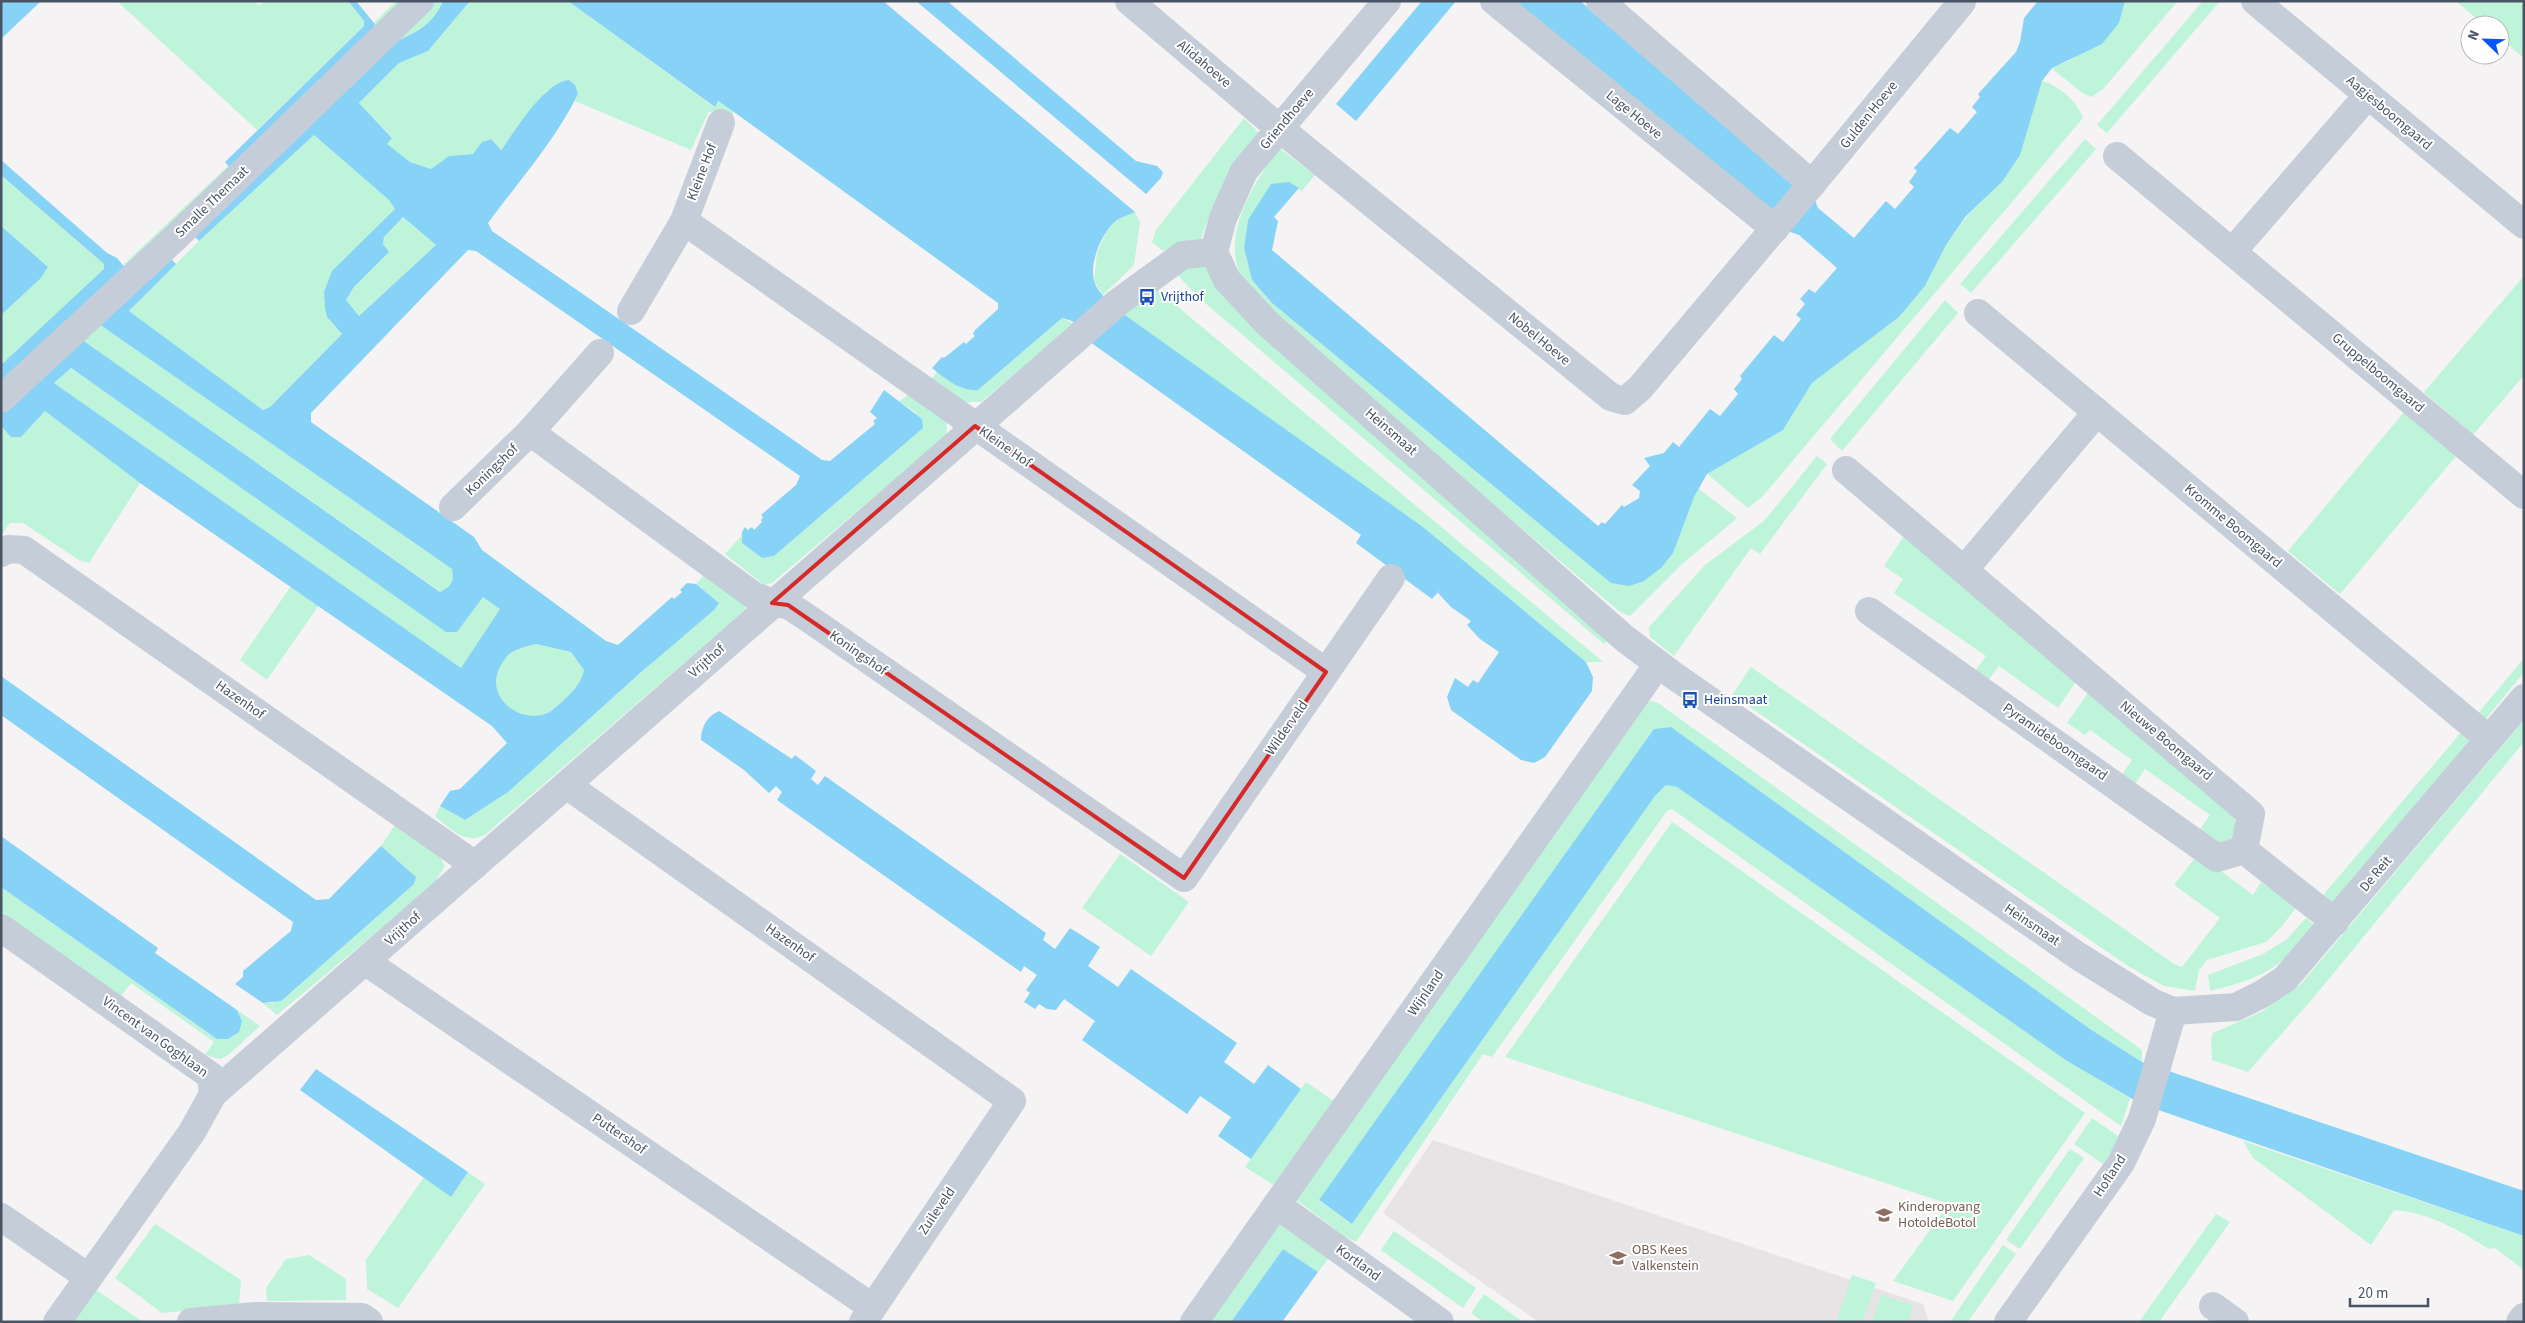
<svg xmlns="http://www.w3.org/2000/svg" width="2525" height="1323" font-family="'Source Sans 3',sans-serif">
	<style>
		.education { fill: #e6e4e4 }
		.green { fill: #bef5da }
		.water { fill: #87d2f7; fill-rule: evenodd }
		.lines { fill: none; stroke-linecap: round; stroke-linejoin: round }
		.minor { stroke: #c5cdd8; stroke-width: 28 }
		.marked { fill: none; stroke: #d62828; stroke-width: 4; stroke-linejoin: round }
		.labels { text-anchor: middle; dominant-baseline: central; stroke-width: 4; stroke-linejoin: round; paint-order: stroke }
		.street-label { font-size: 14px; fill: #485363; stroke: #fff }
		.transit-label { font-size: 14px; fill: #164399; stroke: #fff; text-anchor: start }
		.education-label { font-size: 14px; fill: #785e54; stroke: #fff; text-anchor: start }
	</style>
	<rect width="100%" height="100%" fill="#f5f3f3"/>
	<polygon class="education" points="1433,1140 1923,1304 1929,1322 1539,1322 1383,1213"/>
	<g class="green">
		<polygon points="117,1 254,1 259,5 266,1 348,1 364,21 364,26 257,130"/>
		<path d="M 396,1 L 443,1 C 432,27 412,35 387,45 L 96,322 L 452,569 C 454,582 452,586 441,592 L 81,339 L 126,269 L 123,265 L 228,166 L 230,168 L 377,31 L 374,23 Z"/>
		<polygon points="470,1 568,1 714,107 717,101 734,112 730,123 709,111 691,150 575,101 578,94 547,90 500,150 491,139 483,142 473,154 449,156 431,169 410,162 386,144 392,137 359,103 399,63 428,51"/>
		<polygon points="2125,1 2178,1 2103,89 2091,97 2084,94 2051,68 2071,60 2119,23"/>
		<polygon points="2203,1 2220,1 2107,133 2097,125"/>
		<polygon points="2456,1 2518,1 2524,6 2524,58 2500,38 2500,25 2484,25"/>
		<path d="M 2042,81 C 2058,85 2078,102 2083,118 L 1762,497 L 1748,508 L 1707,474 L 1783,430 L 1812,383 L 1899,317 L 1925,286 L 1946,245 L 1968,215 L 2002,182 Z"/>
		<path d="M 1244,118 L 1259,133 C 1234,168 1213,201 1200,242 L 1191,240 L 1163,251 L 1152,242 L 1156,230 Z"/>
		<polygon points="314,135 389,200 395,209 369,236 329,320 342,334 270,407 263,410 129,311 199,241"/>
		<polygon points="2085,139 2096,149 1971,293 1960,284"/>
		<path d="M 1279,148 L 1315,175 L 1301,192 L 1299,188 L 1248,220 L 1244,248 L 1252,280 L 1272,303 L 1611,583 L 1694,497 L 1699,489 L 1737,518 L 1682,564 L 1630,616 L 1620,612 L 1271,316 C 1263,306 1253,296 1246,286 C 1216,240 1253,185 1279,148 Z"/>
		<polygon points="1,175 104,264 104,270 1,365 1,315 41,278 48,267 1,226"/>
		<polygon points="1135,212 1140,222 1134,265 1103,295 1094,281 1097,253 1106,232 1117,220"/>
		<polygon points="403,217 436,245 359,316 346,300 383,244 384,237"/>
		<polygon points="1205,265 1611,636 1604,644 1198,297 1173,270"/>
		<polygon points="2524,276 2524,375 2473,435 2424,392"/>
		<polygon points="1153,286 1603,662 1586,662 1423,527 1122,314"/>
		<polygon points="1945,300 1958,313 1842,451 1830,439"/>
		<polygon points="1062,318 1074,324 981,402 961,402 931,380 937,372 948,380 978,390"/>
		<polygon points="70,368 457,632 483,596 501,609 461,668 54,383"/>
		<polygon points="913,392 947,421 946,436 772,583 764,585 725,554 742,535 742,543 762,558 774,556 923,428 916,413 899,401"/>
		<polygon points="45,411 140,483 89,563 79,560 23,523 10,523 1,535 1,426 11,437 21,437"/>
		<polygon points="2405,411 2457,455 2340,594 2288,551"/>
		<polygon points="1817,456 1827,464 1760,554 1751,548 1674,656 1650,637 1649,627 1705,565 1765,520"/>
		<polygon points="1904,536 2077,680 2058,708 1999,666 1981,690 1968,681 1986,656 1894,593 1903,579 1884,566"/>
		<path d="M 708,571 L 745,602 L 745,610 L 485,835 C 464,845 452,829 435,817 L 440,806 L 465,820 L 506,793 L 719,603 L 696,584 Z"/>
		<polygon points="291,586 319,605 267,680 240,660"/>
		<path d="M 536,644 L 571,652 L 584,670 C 581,684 573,691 563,701 C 559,704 555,708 551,711 C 523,728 482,697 501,665 C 504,661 507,655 511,653 C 518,648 527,646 536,644 Z"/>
		<polygon points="2524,658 2524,672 2486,719 2475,717"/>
		<polygon points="1751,667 2174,964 2182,967 2220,918 2174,885 2198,854 2253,895 2261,882 2296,908 2281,927 2266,942 2207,960 2199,970 2195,991 2164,986 2128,966 1732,695"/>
		<polygon points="2090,690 2233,810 2237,834 2231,842 2213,846 2196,835 2210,815 2145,769 2128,794 2115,785 2132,760 2090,730 2085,735 2067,723"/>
		<polygon points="1646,700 1658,703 2142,1050 2142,1062 2090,1029 1671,727 1655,729 1319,1201 1352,1224 1655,796 1666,785 1677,787 2067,1061 2130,1098 2121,1126 1672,809 1667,811 1492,1057 1483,1054 1356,1242 1344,1236 1294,1198"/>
		<polygon points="2524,720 2524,742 2313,998 2248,1072 2212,1060 2211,1040 2213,1033 2261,1012 2300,985"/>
		<polygon points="2463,730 2470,736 2468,743 2335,901 2325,904 2319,900"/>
		<polygon points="1672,822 2085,1113 1953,1301 1893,1281 1949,1204 1505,1057"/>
		<polygon points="395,825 439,855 445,866 432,886 277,1015 263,1003 273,1003 416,877 381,846"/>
		<polygon points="1120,854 1189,902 1151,956 1082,908"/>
		<polygon points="1,887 217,1039 242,1021 237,1010 260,1026 227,1056 220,1059 205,1055 214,1042 131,983 121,996 1,913"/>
		<path d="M 2306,918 L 2314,925 C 2281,969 2263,978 2210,991 L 2208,975 L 2263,954 L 2287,939 Z"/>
		<polygon points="1306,1082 1338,1104 1278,1188 1245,1167"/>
		<polygon points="2092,1118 2118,1136 2112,1150 2103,1164 2074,1144"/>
		<path d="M 2243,1141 L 2524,1236 L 2524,1270 L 2495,1248 L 2489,1249 C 2458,1230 2431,1213 2394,1210 L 2371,1245 L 2253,1158 Z"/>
		<polygon points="2070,1149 2084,1158 2020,1249 2006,1240"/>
		<polygon points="468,1172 485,1184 398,1308 367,1289 366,1260 424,1177 451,1197"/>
		<polygon points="2216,1214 2230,1222 2159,1322 2139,1322"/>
		<polygon points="1279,1218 1332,1254 1318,1272 1283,1249 1231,1322 1205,1322"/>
		<polygon points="155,1224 241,1280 239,1305 162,1313 115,1278"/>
		<polygon points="1394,1231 1476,1288 1463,1308 1381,1250"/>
		<polygon points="2003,1245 2016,1254 1969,1320 1971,1322 1950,1322"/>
		<polygon points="309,1255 346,1279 346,1300 267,1301 266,1288 286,1259"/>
		<polygon points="1852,1275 1876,1283 1862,1322 1836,1322"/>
		<polygon points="92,1287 143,1322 68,1322"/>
		<polygon points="1484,1294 1523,1322 1483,1322 1471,1313"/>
		<polygon points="1881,1295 1913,1305 1908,1322 1872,1322"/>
	</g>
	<g class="water">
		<polygon points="1,1 41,1 1,39"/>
		<polygon points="348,1 356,1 374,23 377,30 230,168 225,162 364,26 364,21"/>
		<path d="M 443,1 L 470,1 L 428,51 L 399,63 L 359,103 L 392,138 L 387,144 L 410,162 L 431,169 L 449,156 L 473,154 L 482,142 L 491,139 L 501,150 C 516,130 544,82 569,80 L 575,85 L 578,94 C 555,141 518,182 488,223 L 492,231 L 822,460 L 830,461 L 875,424 L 873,421 L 877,418 L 870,412 L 884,390 L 922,419 L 923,428 L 774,556 L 762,558 L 742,543 L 742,532 L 745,527 L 748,530 L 752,527 L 754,530 L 762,522 L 761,520 L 763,517 L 761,515 L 796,485 L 800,476 L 476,251 L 468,250 L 311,413 L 311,422 L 474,537 L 482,550 L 606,641 L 618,645 L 672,597 L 674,599 L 682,592 L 680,590 L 687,583 L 696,584 L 719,603 L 714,610 L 639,674 L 508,792 L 465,820 L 440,806 L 450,791 L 460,789 L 507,743 L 492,726 L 140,483 L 45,411 L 21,437 L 11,437 L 1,426 L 1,412 L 81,339 L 440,592 C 452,586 454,582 452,569 L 96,322 L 168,256 L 176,264 L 129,311 L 263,410 L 270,407 L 342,334 L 327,317 L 325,308 L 324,292 L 332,271 L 395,209 L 389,200 L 314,135 L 199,241 L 191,233 L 387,45 C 412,35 432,27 443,1 ZM 403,217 L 436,245 L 359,316 L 346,300 L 354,287 L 389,252 L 383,244 L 384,237 ZM 71,368 L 446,632 L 457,632 L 483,597 L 500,609 L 461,668 L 54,383 ZM 536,644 L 571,652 L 584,670 C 581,684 573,691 563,701 C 559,704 555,708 551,711 C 523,728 482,697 501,665 C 504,661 507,655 511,653 C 518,648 528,646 536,644 Z"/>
		<path d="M 568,1 L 883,1 L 1135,212 C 1129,215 1122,217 1117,220 C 1102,231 1089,263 1094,281 C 1098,294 1113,305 1122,313 L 1423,527 L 1586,662 L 1593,677 L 1592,691 L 1545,757 L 1534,763 L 1521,760 L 1451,710 L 1447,697 L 1455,678 L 1468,687 L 1473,680 L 1478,683 L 1499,652 L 1480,639 L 1467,625 L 1471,621 L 1451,607 L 1438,593 L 1441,589 L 1432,599 L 1356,543 L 1361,535 L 1090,342 L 1072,321 L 1062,318 L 978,390 C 959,391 946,379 932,368 L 942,357 L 944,358 L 964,342 L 966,344 L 975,336 L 973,334 L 975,330 L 998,309 L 998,303 L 734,112 L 718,101 L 715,107 Z"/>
		<polygon points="916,1 947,1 1136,161 1157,166 1163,172 1161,178 1146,194"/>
		<polygon points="1422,1 1456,1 1356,121 1336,104"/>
		<polygon points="1516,1 1580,1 1813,195 1818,208 1854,238 1886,201 1895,209 1914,187 1909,182 1917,171 1914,168 1950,128 1958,134 1977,112 1972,107 1980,97 1978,94 2016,52 2020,42 2024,18 2038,1 2125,1 2119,23 2102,44 2052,68 2042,81 2020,155 2002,182 1966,216 1946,245 1925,286 1899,317 1812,383 1783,430 1707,474 1694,497 1673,553 1661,568 1644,581 1629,586 1611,583 1272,303 1252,280 1244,248 1248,220 1271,184 1289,182 1299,188 1274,217 1278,221 1272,250 1598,526 1602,522 1605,524 1622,505 1624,507 1639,498 1640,491 1632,485 1650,466 1644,458 1664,453 1673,442 1679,447 1710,409 1720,416 1738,394 1734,389 1742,379 1740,376 1774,335 1783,342 1801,319 1796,315 1805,304 1800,299 1809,289 1815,293 1837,268 1799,235 1782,229"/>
		<polygon points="1,160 107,253 117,258 126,269 1,385 1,365 104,269 104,264 1,175"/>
		<polygon points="1,226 48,267 41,278 1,315"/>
		<polygon points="1,676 316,900 329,899 381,846 416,877 414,884 281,1001 263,1003 235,984 243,977 243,971 291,931 293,922 1,715"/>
		<path d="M 719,711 L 792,759 L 795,755 L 816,771 L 811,779 L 818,785 L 825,776 L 1046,933 L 1043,940 L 1055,949 L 1070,928 L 1100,947 L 1088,966 L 1118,987 L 1131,969 L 1237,1043 L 1224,1062 L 1254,1084 L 1268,1065 L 1301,1089 L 1251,1159 L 1218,1136 L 1231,1117 L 1200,1096 L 1187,1114 L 1082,1040 L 1095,1021 L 1064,999 L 1056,1010 L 1047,1009 L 1039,1004 L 1035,1009 L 1024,1002 L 1030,993 L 1026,990 L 1037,975 L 1024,966 L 1021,972 L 777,800 L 782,792 L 776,786 L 769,793 L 744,770 L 701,740 C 701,727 707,716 719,711 Z"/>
		<polygon points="1671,727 2090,1029 2142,1062 2524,1191 2524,1236 2141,1104 2067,1061 1677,787 1666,785 1655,796 1352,1224 1319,1200 1654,729"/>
		<polygon points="1,836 158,948 155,953 237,1010 242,1021 239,1032 228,1039 217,1039 1,887"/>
		<polygon points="316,1069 468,1172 451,1197 300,1090"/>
		<polygon points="1283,1249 1318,1272 1282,1322 1231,1322"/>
	</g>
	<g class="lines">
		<g class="minor">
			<polyline points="1129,1 1279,128 1611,397 1625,401 1640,388 1812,184 1962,2 1961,1"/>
			<polyline points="1494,1 1775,229"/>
			<polyline points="1600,1 1812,184"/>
			<polyline points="2255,1 2524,225"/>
			<polyline points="2117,156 2524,495"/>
			<polyline points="684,221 1326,672"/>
			<polyline points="1214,252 1227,280 1267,323 1624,638 1673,675 2078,956 2152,1002 2173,1011 2236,1007 2262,994 2285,979 2524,698"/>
			<polyline points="1214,252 1223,218 1244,171 1387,1"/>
			<polyline points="2232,252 2368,95"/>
			<polyline points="631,311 684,221 721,123"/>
			<polyline points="1978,313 2489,739"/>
			<polyline points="1,399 176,237 420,1"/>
			<polyline points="530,432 753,595 772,603 788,605 805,616 1184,878 1391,578"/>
			<polyline points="1846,470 2251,814 2244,850 2335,922"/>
			<polyline points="453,507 530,432 600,353"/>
			<polyline points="1,553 8,549 24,550 475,865"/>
			<polyline points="1964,570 2097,412"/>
			<polyline points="1869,611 2217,858 2244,850"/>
			<polyline points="568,786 1012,1101 863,1322"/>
			<polyline points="1,928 211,1076 213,1094 192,1132 57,1322"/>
			<polyline points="366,962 872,1307"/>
			<polyline points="213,1094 1117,303 1183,255 1214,252"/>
			<polyline points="1277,1205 1440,1322"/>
			<polyline points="1,1217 88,1277"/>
			<polyline points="2213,1306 2235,1322"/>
			<polyline points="191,1322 256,1316 362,1317 369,1322"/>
			<polyline points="1194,1322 1658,664"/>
			<polyline points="2008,1322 2121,1163 2142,1119 2173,1011"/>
			<polyline points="2520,1322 2524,1317"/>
		</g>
	</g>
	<path class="marked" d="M 975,426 L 1326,672 L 1184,878 L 788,605 L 772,603 Z"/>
	<defs>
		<g id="bus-bare" transform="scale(1.35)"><path d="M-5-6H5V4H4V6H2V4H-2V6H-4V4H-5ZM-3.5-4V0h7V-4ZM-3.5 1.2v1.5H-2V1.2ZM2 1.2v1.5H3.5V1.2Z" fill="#1a4fb4" stroke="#fff" stroke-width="2.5" paint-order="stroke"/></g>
		<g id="school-bare" transform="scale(1.35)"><path d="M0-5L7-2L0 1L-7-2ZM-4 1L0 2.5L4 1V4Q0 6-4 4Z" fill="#8d6e63" stroke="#fff" stroke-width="2.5" paint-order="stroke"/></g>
	</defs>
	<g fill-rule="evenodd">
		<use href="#bus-bare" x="1147" y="297"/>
		<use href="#bus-bare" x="1690" y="700"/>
		<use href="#school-bare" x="1884" y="1215"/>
		<use href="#school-bare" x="1618" y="1258"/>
	</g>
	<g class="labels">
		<g class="street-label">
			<text transform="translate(1204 64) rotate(40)">Alidahoeve</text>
			<text transform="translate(2389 113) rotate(40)">Aagjesboomgaard</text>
			<text transform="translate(1634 115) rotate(39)">Lage Hoeve</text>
			<text transform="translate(1869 115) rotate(-51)">Gulden Hoeve</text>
			<text transform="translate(1287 119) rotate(-50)">Griendhoeve</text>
			<text transform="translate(702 172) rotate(-69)">Kleine Hof</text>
			<text transform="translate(212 202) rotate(-44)">Smalle Themaat</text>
			<text transform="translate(1539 339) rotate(39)">Nobel Hoeve</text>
			<text transform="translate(2378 373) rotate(40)">Gruppelboomgaard</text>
			<text transform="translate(1391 432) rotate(41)">Heinsmaat</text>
			<text transform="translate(1005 447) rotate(35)">Kleine Hof</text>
			<text transform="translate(492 470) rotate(-44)">Koningshof</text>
			<text transform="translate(2233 526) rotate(40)">Kromme Boomgaard</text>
			<text transform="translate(858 653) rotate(35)">Koningshof</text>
			<text transform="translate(707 661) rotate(-42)">Vrijthof</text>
			<text transform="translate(240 700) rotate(35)">Hazenhof</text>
			<text transform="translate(1287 728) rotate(-55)">Wilderveld</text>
			<text transform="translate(2166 741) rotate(40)">Nieuwe Boomgaard</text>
			<text transform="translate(2055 742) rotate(35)">Pyramideboomgaard</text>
			<text transform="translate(2376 874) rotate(-50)">De Reit</text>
			<text transform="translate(2032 925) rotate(34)">Heinsmaat</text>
			<text transform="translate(403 929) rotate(-42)">Vrijthof</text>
			<text transform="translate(790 943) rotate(35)">Hazenhof</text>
			<text transform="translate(1426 993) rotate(-55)">Wijnland</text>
			<text transform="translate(155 1037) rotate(36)">Vincent van Goghlaan</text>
			<text transform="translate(619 1134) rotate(34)">Puttershof</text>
			<text transform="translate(2110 1176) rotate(-57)">Hofland</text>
			<text transform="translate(937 1211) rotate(-56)">Zuileveld</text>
			<text transform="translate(1358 1263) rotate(36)">Kortland</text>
		</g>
		<g class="transit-label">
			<text x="1161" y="297">Vrijthof</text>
			<text x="1704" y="700">Heinsmaat</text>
		</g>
		<g class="education-label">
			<text x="1898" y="1207">Kinderopvang<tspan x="1898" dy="16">HotoldeBotol</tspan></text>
			<text x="1632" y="1250">OBS Kees<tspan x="1632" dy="16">Valkenstein</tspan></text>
		</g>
	</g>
	<rect width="2525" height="1323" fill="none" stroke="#485363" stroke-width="5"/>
	<g transform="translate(2485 40) rotate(293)"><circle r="24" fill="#ffffff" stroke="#b6bac1"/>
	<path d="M0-4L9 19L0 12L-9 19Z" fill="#0654fc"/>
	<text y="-8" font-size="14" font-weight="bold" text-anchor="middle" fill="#485363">N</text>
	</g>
	<path d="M2350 1298v8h78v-8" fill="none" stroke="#485363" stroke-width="2.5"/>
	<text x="2358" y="1298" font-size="15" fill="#485363" stroke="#ffffff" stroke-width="4" paint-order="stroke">20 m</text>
</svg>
